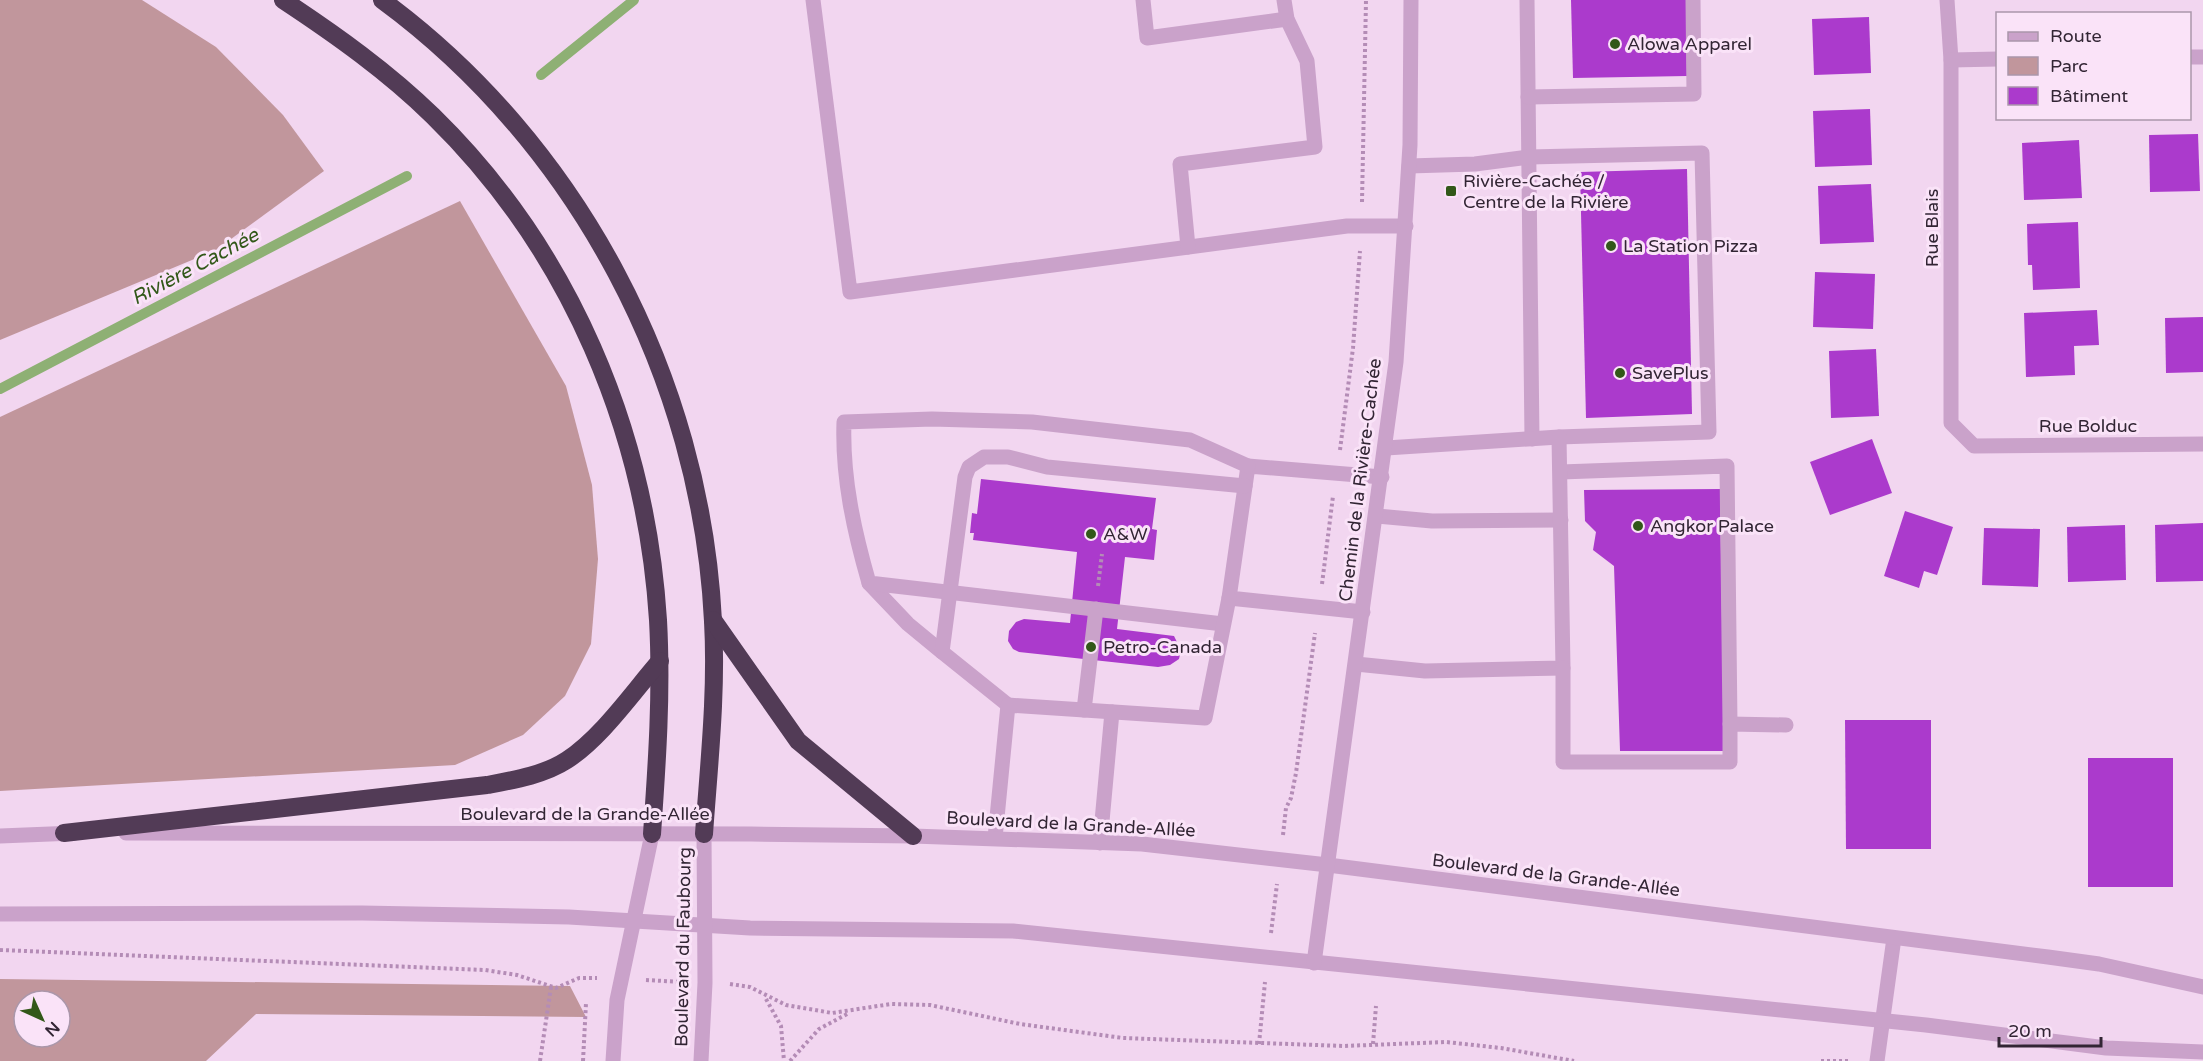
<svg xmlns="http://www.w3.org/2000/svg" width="2203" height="1061" font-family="'Varela Round',sans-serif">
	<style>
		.green { fill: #c1969c; fill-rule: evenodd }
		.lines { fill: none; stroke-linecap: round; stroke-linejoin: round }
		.stream { stroke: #8eb074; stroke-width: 10 }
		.building { fill: #ab3acc }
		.path { stroke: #b48cb6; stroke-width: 4; stroke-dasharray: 3 3; stroke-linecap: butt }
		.service { stroke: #caa2ca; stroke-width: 15 }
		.minor { stroke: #caa2ca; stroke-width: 15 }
		.tertiary { stroke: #caa2ca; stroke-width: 15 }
		.motorway { stroke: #523b56; stroke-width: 18 }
		.poi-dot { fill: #325819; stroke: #fae3f8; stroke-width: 2 }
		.labels { text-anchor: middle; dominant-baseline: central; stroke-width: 6; stroke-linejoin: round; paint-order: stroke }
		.poi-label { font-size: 18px; fill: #322534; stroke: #fae3f8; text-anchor: start }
		.street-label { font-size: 18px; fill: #322534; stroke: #fae3f8 }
		.water-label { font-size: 20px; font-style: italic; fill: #325819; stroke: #fae3f8 }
	</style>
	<rect width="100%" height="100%" fill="#f2d6f0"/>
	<g class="green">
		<polygon points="0,0 142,0 216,47 283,115 324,171 216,250 0,340"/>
		<polygon points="460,201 566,386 592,485 598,559 591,644 565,696 523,735 455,765 0,791 0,417"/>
		<path d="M 0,979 L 570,986 L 586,1017 L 256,1014 L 206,1061 L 0,1061 ZM 24,1001 L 60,1001 L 60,1037 L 24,1037 Z"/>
	</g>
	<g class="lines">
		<g class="stream">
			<polyline points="541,75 634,0"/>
			<polyline points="0,389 407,176"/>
		</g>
	</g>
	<g class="building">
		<polygon points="1571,0 1686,0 1687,76 1573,78"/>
		<polygon points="1869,17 1871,73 1814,75 1812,19"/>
		<polygon points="1870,109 1872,165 1815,167 1813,111"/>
		<polygon points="2198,134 2200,191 2150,192 2149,135"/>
		<polygon points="2079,140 2082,198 2024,200 2022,143"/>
		<polygon points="1687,169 1692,414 1586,418 1580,172"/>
		<polygon points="1871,184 1874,242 1820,244 1818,186"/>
		<polygon points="2078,222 2080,288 2033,290 2032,265 2028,265 2027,224"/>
		<polygon points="1815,272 1875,274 1873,329 1813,327"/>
		<polygon points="2097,310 2099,345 2074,346 2075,375 2026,377 2024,313"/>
		<polygon points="2203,317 2203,372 2166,373 2165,318"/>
		<polygon points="1876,349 1879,416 1831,418 1829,351"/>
		<polygon points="1872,439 1892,493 1830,515 1810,462"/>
		<polygon points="981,479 1156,498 1152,529 1157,530 1154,560 1125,557 1117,629 1174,636 1181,650 1179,659 1170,665 1158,667 1019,652 1013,649 1008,641 1009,631 1016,622 1024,619 1070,623 1077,552 973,540 974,533 970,533 972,513 977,514"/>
		<polygon points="1720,489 1724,751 1620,751 1614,566 1593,550 1596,532 1585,521 1584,490"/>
		<polygon points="1905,511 1953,527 1937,575 1924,571 1919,588 1884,576"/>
		<polygon points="2203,523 2203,581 2156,582 2155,525"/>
		<polygon points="2125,525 2126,580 2068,582 2067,527"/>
		<polygon points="1984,528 2040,529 2038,587 1982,585"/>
		<polygon points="1845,720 1931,720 1931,849 1846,849"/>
		<rect x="2088" y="758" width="85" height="129"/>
	</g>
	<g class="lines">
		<g class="path">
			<polyline points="1362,202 1366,0"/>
			<polyline points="1340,450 1353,348 1360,251"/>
			<polyline points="1322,584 1333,496"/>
			<polyline points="1098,586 1102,554"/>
			<polyline points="1283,835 1286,808 1291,798 1296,773 1315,633"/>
			<polyline points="1271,933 1277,884"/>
			<polyline points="0,950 485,970 517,975 556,988 579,978 597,978"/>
			<polyline points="646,980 681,982"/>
			<polyline points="730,984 750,987 786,1005 832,1013 891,1004 930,1005 1020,1024 1123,1038 1344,1046 1446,1042 1501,1048 1574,1061"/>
			<polyline points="766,999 781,1026 784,1061"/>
			<polyline points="1259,1044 1265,982"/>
			<polyline points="1373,1044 1376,1006"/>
			<polyline points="540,1061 551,987"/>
			<polyline points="583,1061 586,1003"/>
			<polyline points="790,1061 819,1029 849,1013"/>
			<polyline points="1821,1061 1848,1061"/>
		</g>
		<g class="service">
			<polyline points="813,0 850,292 1347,226 1406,226"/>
			<polyline points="1143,0 1147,38 1287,19"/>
			<polyline points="1527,0 1532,439"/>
			<polyline points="1528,97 1694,94 1693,0"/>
			<polyline points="1409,166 1475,164 1529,157 1702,153 1709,432 1559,437"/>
			<polyline points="1188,247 1180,164 1315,147 1307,61 1287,19 1284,0"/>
			<polyline points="1561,472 1727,466 1730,724"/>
			<polyline points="1377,516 1432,521 1561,520"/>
			<polyline points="869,583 908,624 942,652"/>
			<polyline points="1363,612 1229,598 1248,466 1382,477"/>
			<path d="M 1223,624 L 869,583 C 854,531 842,477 844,422 L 932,419 L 1032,422 L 1190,440 L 1248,466"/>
			<polyline points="1356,664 1425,671 1563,668 1559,437 1386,448"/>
			<polyline points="1563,668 1563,762 1730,762 1730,724 1786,725"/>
			<polyline points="1008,705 942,652 965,477 969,467 984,457 1008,457 1047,467 1245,486"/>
			<polyline points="1084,710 1096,609"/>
			<polyline points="995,838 1008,705 1205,718 1229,598"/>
			<polyline points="1100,843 1112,712"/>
		</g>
		<g class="minor">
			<polyline points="1947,0 1951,60 1951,423 1974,446 2203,444"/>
			<polyline points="2190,57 2203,57"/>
			<polyline points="1951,60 1998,59"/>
			<polyline points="1877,1061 1894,938"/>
		</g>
		<g class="tertiary">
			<polyline points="126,833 751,834 913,836 1142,844 1328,865 2048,957 2099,964 2203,987"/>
			<polyline points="0,836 75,833"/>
			<polyline points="0,914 362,913 569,917 750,928 1013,931 1926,1025 2106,1048 2203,1052"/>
			<polyline points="1314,963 1396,362 1410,145 1411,0"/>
			<polyline points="613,1061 617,1000 652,834"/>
			<polyline points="701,1061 705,983 704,834"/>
		</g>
		<g class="motorway">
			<path d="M 283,0 C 336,35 388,72 433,116 C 570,250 646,431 658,620 C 662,692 657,763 652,834"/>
			<path d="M 382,0 C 578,144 701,378 713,621 C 717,692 709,763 704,834"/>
			<polyline points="713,620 798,741 913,836"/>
			<path d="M 64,833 L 487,785 C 514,780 544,775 567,760 C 602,737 632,693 660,661"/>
		</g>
	</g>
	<g class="poi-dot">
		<circle cx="1615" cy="44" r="6"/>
		<rect x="1445" y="185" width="12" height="12" rx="3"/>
		<circle cx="1611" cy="246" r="6"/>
		<circle cx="1620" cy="373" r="6"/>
		<circle cx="1638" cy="526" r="6"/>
		<circle cx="1091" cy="534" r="6"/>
		<circle cx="1091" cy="647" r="6"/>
	</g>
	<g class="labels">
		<g class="poi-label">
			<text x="1627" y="44">Alowa Apparel</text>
			<text x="1463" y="181">Rivière-Cachée /<tspan x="1463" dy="21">Centre de la Rivière</tspan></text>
			<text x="1623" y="246">La Station Pizza</text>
			<text x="1632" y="373">SavePlus</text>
			<text x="1650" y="526">Angkor Palace</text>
			<text x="1103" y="534">A&amp;W</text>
			<text x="1103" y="647">Petro-Canada</text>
		</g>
		<g class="street-label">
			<text transform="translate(1932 228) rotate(-90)">Rue Blais</text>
			<text x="2088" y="426">Rue Bolduc</text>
			<text transform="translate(1360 480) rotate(-83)">Chemin de la Rivière-Cachée</text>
			<text x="585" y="814">Boulevard de la Grande-Allée</text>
			<text transform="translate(1071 824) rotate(3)">Boulevard de la Grande-Allée</text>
			<text transform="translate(1556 875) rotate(7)">Boulevard de la Grande-Allée</text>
			<text transform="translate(683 947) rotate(-89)">Boulevard du Faubourg</text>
		</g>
		<g class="water-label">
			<text transform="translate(195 267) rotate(-28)">Rivière Cachée</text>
		</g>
	</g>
	<rect x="1996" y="12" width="195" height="108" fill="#fae3f8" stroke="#aa97aa" stroke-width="1.5"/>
	<rect x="2008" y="32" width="30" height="9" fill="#caa2ca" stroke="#aa97aa" stroke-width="1.5"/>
	<text x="2050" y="42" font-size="18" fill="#322534">Route</text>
	<rect x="2008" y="57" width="30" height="18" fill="#c1969c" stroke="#aa97aa" stroke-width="1.5"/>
	<text x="2050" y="72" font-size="18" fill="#322534">Parc</text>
	<rect x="2008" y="87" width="30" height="18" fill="#ab3acc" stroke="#aa97aa" stroke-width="1.5"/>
	<text x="2050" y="102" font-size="18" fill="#322534">Bâtiment</text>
	<g transform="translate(42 1019) rotate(135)"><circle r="28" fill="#fae3f8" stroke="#aa97aa" stroke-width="1.5"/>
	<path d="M0-4.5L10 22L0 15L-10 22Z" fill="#325819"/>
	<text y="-9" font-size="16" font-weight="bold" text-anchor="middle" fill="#322534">N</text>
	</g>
	<path d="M1999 1037v9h102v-9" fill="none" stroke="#322534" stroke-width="3"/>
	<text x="2008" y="1037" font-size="18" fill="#322534" stroke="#fae3f8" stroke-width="4.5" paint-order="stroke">20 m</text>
</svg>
